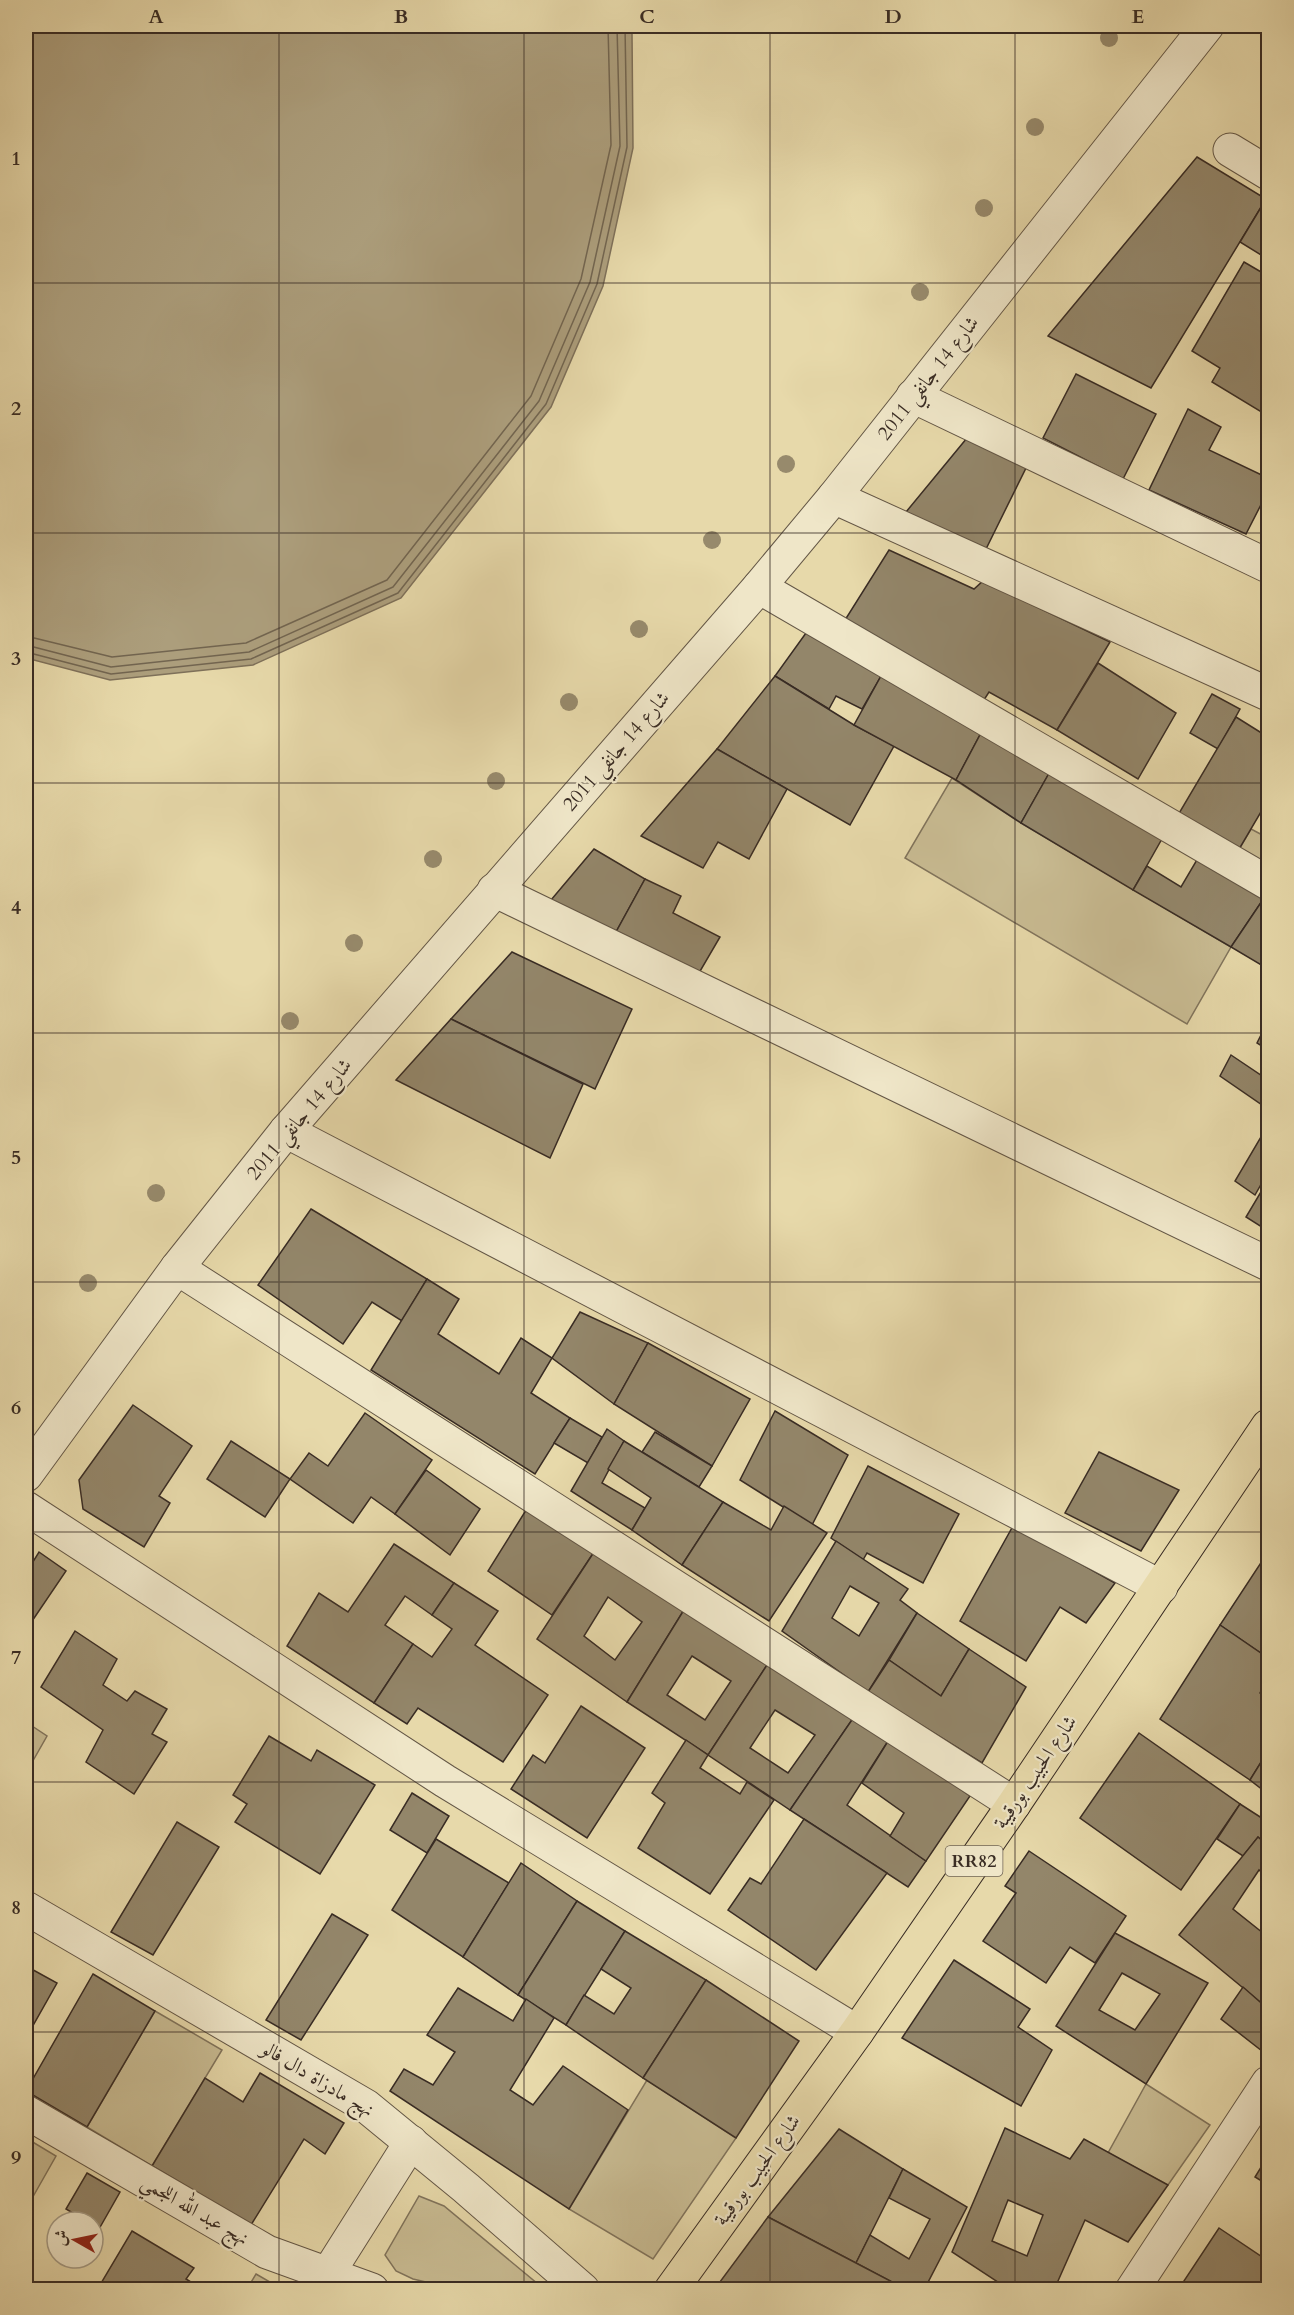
<svg xmlns="http://www.w3.org/2000/svg" width="1294" height="2315" font-family="Cardo,Amiri,serif">
	<style>
		.green { fill: #c9bc93; stroke: #81745c; stroke-width: 1.5 }
		.water { fill: #ac9e7c; stroke: #7e7059; stroke-width: 1.5 }
		.lines { fill: none; stroke-linecap: round; stroke-linejoin: round }
		.shore { stroke: #726550; stroke-width: 1.5 }
		.building { fill: #93866a; stroke: #392c24; stroke-width: 1.5; fill-rule: evenodd }
		.pedestrian-casing { stroke: #645746; stroke-width: 35 }
		.minor-casing { stroke: #645746; stroke-width: 35 }
		.tertiary-casing { stroke: #645746; stroke-width: 35 }
		.primary-casing { stroke: #392c24; stroke-width: 35 }
		.pedestrian { stroke: #efe6c8; stroke-width: 33 }
		.minor { stroke: #efe6c8; stroke-width: 33 }
		.tertiary { stroke: #efe6c8; stroke-width: 33 }
		.primary { stroke: #e7d9aa; stroke-width: 33 }
		.tree { fill: #978a6c }
		.grid { fill: none; stroke: #392c24; stroke-width: 1.5; stroke-opacity: 0.55 }
		.labels { text-anchor: middle; dominant-baseline: central; stroke-width: 4.5; stroke-linejoin: round; paint-order: stroke }
		.shield { fill: #efe6c8; stroke: #706455; stroke-width: 1.5 }
		.shield-label { font-size: 18px; font-weight: bold; fill: #392c24 }
		.street-label { font-size: 20px; fill: #392c24; stroke: #efe6c8 }
		.neatline { fill: none; stroke: #392c24; stroke-width: 2 }
		.grid-label { font-size: 20px; text-anchor: middle; font-weight: bold; fill: #392c24 }
	</style>
	<rect width="100%" height="100%" fill="#e7d9aa"/>
	<filter id="stains"><feTurbulence type="fractalNoise" baseFrequency=".00333" numOctaves="4"/><feColorMatrix values="0 0 0 0 .2 0 0 0 0 .09 0 0 0 0 .02 0 0 0 .5 -.17"/></filter>
	<radialGradient id="worn" r=".72"><stop offset=".6" stop-color="#630" stop-opacity="0"/><stop offset="1" stop-color="#630" stop-opacity=".3"/></radialGradient>
	<g class="green">
		<polygon points="952,778 1021,823 1231,947 1187,1024 905,858"/>
		<polygon points="1251,829 1268,838 1268,870 1238,851"/>
		<polygon points="26,1722 47,1736 26,1773"/>
		<polygon points="155,2011 222,2050 152,2166 87,2127"/>
		<polygon points="647,2080 736,2138 653,2259 569,2209"/>
		<polygon points="1146,2084 1210,2125 1168,2185 1108,2153"/>
		<polygon points="26,2138 56,2156 26,2209"/>
		<polygon points="419,2196 444,2206 544,2289 456,2289 413,2279 396,2271 385,2255"/>
		<polygon points="256,2274 282,2289 247,2289"/>
	</g>
	<polygon class="water" points="26,26 630,26 632,33 633,148 603,286 551,407 401,598 253,665 110,680 26,658"/>
	<g class="lines">
		<g class="shore">
			<polyline points="26,636 112,657 246,643 387,580 531,396 581,279 611,145 608,26"/>
			<polyline points="26,645 111,667 249,652 393,587 539,401 590,282 620,146 617,26"/>
			<polyline points="26,652 111,674 251,659 398,593 546,404 597,284 627,147 625,26"/>
		</g>
	</g>
	<g class="building">
		<polygon points="1197,157 1266,199 1151,388 1048,336"/>
		<polygon points="1266,199 1268,200 1268,253 1266,258 1240,242"/>
		<polygon points="1244,262 1268,276 1268,416 1212,382 1220,368 1192,351"/>
		<polygon points="1076,374 1156,414 1123,479 1043,438"/>
		<polygon points="1188,409 1221,427 1209,450 1268,478 1268,491 1246,534 1149,490"/>
		<polygon points="967,438 1026,468 985,551 906,512"/>
		<polygon points="889,550 974,589 983,581 1110,642 1057,730 989,692 982,703 845,620"/>
		<polygon points="806,633 881,676 862,709 836,696 829,709 775,676"/>
		<polygon points="1098,663 1176,713 1138,779 1057,730"/>
		<polygon points="775,676 854,725 894,746 850,825 717,749"/>
		<polygon points="881,676 982,731 956,780 854,725"/>
		<polygon points="1212,694 1240,709 1218,749 1190,733"/>
		<polygon points="1236,717 1268,737 1268,800 1238,851 1178,815"/>
		<polygon points="982,731 1052,768 1021,823 956,780"/>
		<polygon points="717,749 787,789 749,859 718,842 703,868 641,836"/>
		<polygon points="1052,768 1163,837 1133,890 1021,823"/>
		<polygon points="594,849 645,879 616,932 551,900"/>
		<polygon points="1198,858 1264,898 1231,947 1133,890 1147,866 1181,887"/>
		<polygon points="645,879 681,896 673,913 720,937 699,973 616,932"/>
		<polygon points="1264,898 1268,901 1268,969 1231,947"/>
		<polygon points="512,952 632,1009 595,1089 451,1019"/>
		<polygon points="451,1019 583,1084 550,1158 396,1080"/>
		<polygon points="1268,1021 1268,1050 1257,1043"/>
		<polygon points="1231,1055 1268,1080 1268,1109 1220,1076"/>
		<polygon points="1268,1125 1268,1172 1255,1195 1235,1181"/>
		<polygon points="1268,1180 1268,1231 1246,1217"/>
		<polygon points="311,1209 427,1279 402,1321 372,1302 343,1344 258,1285"/>
		<polygon points="427,1279 459,1299 438,1334 499,1374 521,1338 552,1358 531,1393 570,1418 535,1474 371,1370"/>
		<polygon points="580,1312 648,1343 614,1404 552,1358"/>
		<polygon points="648,1343 750,1399 712,1466 614,1404"/>
		<polygon points="133,1405 192,1446 159,1496 170,1503 144,1547 83,1509 79,1480"/>
		<polygon points="775,1411 848,1455 812,1525 740,1480"/>
		<polygon points="365,1413 432,1460 395,1514 371,1497 353,1523 290,1479 309,1453 328,1466"/>
		<polygon points="570,1418 602,1437 588,1463 554,1443"/>
		<polygon points="607,1429 624,1441 602,1483 645,1508 632,1530 571,1491"/>
		<polygon points="655,1432 712,1466 699,1487 642,1452"/>
		<polygon points="231,1441 290,1479 265,1517 207,1479"/>
		<polygon points="624,1441 723,1502 682,1565 632,1530 651,1498 608,1469"/>
		<polygon points="1099,1452 1179,1490 1141,1551 1065,1513"/>
		<polygon points="868,1466 959,1514 923,1583 867,1553 863,1560 831,1538"/>
		<polygon points="426,1470 480,1509 450,1555 395,1514"/>
		<polygon points="723,1502 771,1530 784,1506 827,1533 769,1621 682,1565"/>
		<polygon points="528,1507 596,1549 552,1615 488,1571"/>
		<polygon points="1013,1526 1115,1583 1086,1623 1060,1607 1026,1661 960,1621"/>
		<path d="M 836,1541 L 908,1589 L 900,1600 L 917,1613 L 868,1692 L 782,1631 ZM 850,1586 L 879,1603 L 859,1636 L 832,1618 Z"/>
		<polygon points="394,1544 454,1583 432,1615 405,1596 385,1625 413,1644 374,1703 287,1646 319,1593 348,1612"/>
		<path d="M 596,1549 L 687,1605 L 627,1702 L 537,1639 ZM 608,1597 L 642,1622 L 615,1660 L 584,1636 Z"/>
		<polygon points="39,1552 66,1571 26,1630 26,1573"/>
		<polygon points="1268,1552 1268,1658 1220,1625"/>
		<polygon points="454,1583 498,1611 475,1645 548,1695 503,1762 418,1708 407,1724 374,1703 413,1644 432,1657 452,1629 432,1615"/>
		<path d="M 687,1605 L 771,1659 L 708,1755 L 627,1702 ZM 692,1656 L 731,1681 L 705,1720 L 667,1695 Z"/>
		<polygon points="917,1613 969,1649 941,1696 889,1660"/>
		<polygon points="1220,1625 1268,1658 1268,1677 1260,1693 1268,1698 1268,1751 1250,1780 1160,1719"/>
		<polygon points="75,1631 117,1659 103,1685 127,1701 135,1691 167,1709 152,1734 167,1742 134,1794 86,1762 103,1730 41,1687"/>
		<polygon points="969,1649 1026,1687 982,1763 868,1692 889,1660 941,1696"/>
		<path d="M 771,1659 L 856,1714 L 790,1810 L 708,1755 ZM 775,1710 L 815,1735 L 788,1773 L 750,1748 Z"/>
		<polygon points="581,1706 645,1748 587,1838 511,1789 533,1755 545,1763"/>
		<polygon points="856,1714 890,1738 847,1805 926,1861 908,1887 790,1810"/>
		<polygon points="1139,1733 1240,1804 1181,1890 1080,1818"/>
		<polygon points="269,1736 311,1761 317,1750 375,1785 320,1874 235,1822 247,1804 233,1795"/>
		<polygon points="890,1738 970,1796 926,1861 890,1836 904,1813 862,1783"/>
		<polygon points="686,1740 708,1755 700,1768 740,1794 747,1782 774,1800 710,1894 638,1848 665,1803 652,1793"/>
		<polygon points="1268,1751 1268,1794 1250,1780"/>
		<polygon points="412,1793 449,1816 427,1853 390,1830"/>
		<polygon points="1240,1804 1268,1822 1268,1846 1258,1837 1243,1856 1217,1839"/>
		<polygon points="804,1819 887,1873 816,1970 728,1910 750,1878 761,1884"/>
		<polygon points="177,1822 219,1847 153,1955 111,1932"/>
		<polygon points="1258,1837 1268,1846 1268,1878 1259,1870 1233,1909 1268,1937 1268,2003 1265,2006 1179,1935"/>
		<polygon points="436,1839 509,1883 463,1957 392,1910"/>
		<polygon points="1029,1851 1126,1916 1095,1963 1070,1947 1046,1983 983,1941 1016,1893 1005,1886"/>
		<polygon points="521,1863 577,1901 518,1995 463,1957"/>
		<polygon points="577,1901 625,1931 566,2025 518,1995"/>
		<polygon points="332,1914 368,1935 301,2040 266,2020"/>
		<polygon points="625,1931 706,1980 643,2078 566,2025 584,1995 614,2014 631,1988 601,1969"/>
		<path d="M 1115,1933 L 1208,1983 L 1146,2084 L 1056,2026 ZM 1122,1973 L 1160,1994 L 1135,2030 L 1099,2010 Z"/>
		<polygon points="954,1960 1030,2009 1018,2027 1052,2050 1021,2106 902,2038"/>
		<polygon points="26,1966 57,1983 26,2038"/>
		<polygon points="93,1974 155,2011 87,2127 26,2091"/>
		<polygon points="706,1980 799,2041 736,2138 643,2078"/>
		<polygon points="1243,1987 1268,2009 1268,2043 1262,2051 1221,2019"/>
		<polygon points="458,1988 513,2021 526,1999 554,2018 510,2090 533,2105 563,2066 628,2110 569,2209 390,2091 404,2069 433,2085 455,2052 427,2035"/>
		<polygon points="260,2073 344,2123 325,2154 304,2139 251,2225 152,2166 205,2078 243,2102"/>
		<path d="M 1005,2128 L 1070,2159 L 1084,2139 L 1168,2185 L 1128,2242 L 1085,2220 L 1054,2290 L 1010,2290 L 952,2252 ZM 1008,2200 L 1043,2215 L 1027,2256 L 992,2241 Z"/>
		<polygon points="839,2129 903,2169 856,2263 768,2217"/>
		<polygon points="1268,2156 1268,2185 1255,2177"/>
		<polygon points="903,2169 967,2207 924,2290 907,2290 856,2263 870,2235 909,2259 930,2219 889,2198"/>
		<polygon points="87,2173 120,2192 99,2229 93,2225 93,2222 88,2222 66,2209"/>
		<polygon points="768,2217 900,2286 898,2290 714,2290"/>
		<polygon points="1219,2228 1268,2261 1268,2290 1178,2290"/>
		<polygon points="132,2231 194,2268 186,2279 204,2290 97,2290"/>
	</g>
	<g class="lines">
		<g class="pedestrian-casing">
			<g id="pedestrian">
				<polyline points="913,396 1268,566"/>
				<polyline points="834,497 1268,694"/>
				<polyline points="759,587 1268,883"/>
				<polyline points="494,890 1268,1264"/>
				<polyline points="286,1131 1161,1587"/>
				<polyline points="177,1268 1014,1804"/>
			</g>
		</g>
		<g class="minor-casing">
			<g id="minor">
				<polyline points="1230,150 1268,173"/>
				<polyline points="26,1508 445,1781 857,2032"/>
				<polyline points="1132,2290 1268,2083"/>
			</g>
		</g>
		<g class="tertiary-casing">
			<g id="tertiary">
				<polyline points="26,1475 177,1268 286,1131 759,587 834,497 1207,26"/>
				<polyline points="26,1908 366,2106 466,2188 583,2290"/>
				<polyline points="26,2112 267,2252 372,2290"/>
				<polyline points="327,2275 411,2142"/>
			</g>
		</g>
		<g class="primary-casing">
			<polyline id="primary" points="671,2290 857,2032 1014,1804 1268,1426"/>
		</g>
		<use href="#pedestrian" class="pedestrian"/>
		<use href="#minor" class="minor"/>
		<use href="#tertiary" class="tertiary"/>
		<use href="#primary" class="primary"/>
	</g>
	<g class="tree">
		<circle cx="1109" cy="38" r="9"/>
		<circle cx="1035" cy="127" r="9"/>
		<circle cx="984" cy="208" r="9"/>
		<circle cx="920" cy="292" r="9"/>
		<circle cx="786" cy="464" r="9"/>
		<circle cx="712" cy="540" r="9"/>
		<circle cx="639" cy="629" r="9"/>
		<circle cx="569" cy="702" r="9"/>
		<circle cx="496" cy="781" r="9"/>
		<circle cx="433" cy="859" r="9"/>
		<circle cx="354" cy="943" r="9"/>
		<circle cx="290" cy="1021" r="9"/>
		<circle cx="156" cy="1193" r="9"/>
		<circle cx="88" cy="1283" r="9"/>
	</g>
	<path class="grid" d="M 279,26 L 279,2290M 524,26 L 524,2290M 770,26 L 770,2290M 1015,26 L 1015,2290M 26,283 L 1268,283M 26,533 L 1268,533M 26,783 L 1268,783M 26,1033 L 1268,1033M 26,1282 L 1268,1282M 26,1532 L 1268,1532M 26,1782 L 1268,1782M 26,2032 L 1268,2032"/>
	<g class="labels">
		<rect class="shield" x="945.5" y="1846" width="57" height="30" rx="4.5"/>
		<g class="shield-label">
			<text x="974" y="1861">RR82</text>
		</g>
		<g class="street-label">
			<text transform="translate(928 378) rotate(-52)">شارع 14 جانفي 2011</text>
			<text transform="translate(616 751) rotate(-49)">شارع 14 جانفي 2011</text>
			<text transform="translate(299 1119) rotate(-50)">شارع 14 جانفي 2011</text>
			<text transform="translate(1035 1772) rotate(-56)">شارع الحبيب بورقيبة</text>
			<text transform="translate(318 2079) rotate(31)">نهج مادزاة دال فالو</text>
			<text transform="translate(757 2170) rotate(-54)">شارع الحبيب بورقيبة</text>
			<text transform="translate(195 2210) rotate(30)">نهج عبد الله اللجمي</text>
		</g>
	</g>
	<rect width="1294" height="2315" fill="none" stroke="#e7d9aa" stroke-width="66"/>
	<g transform="translate(75 2240) rotate(279)"><circle r="28" fill="#efe6c8" stroke="#a69c86" stroke-width="1.5"/>
	<path d="M0-4.5L10 22L0 15L-10 22Z" fill="#8f2418"/>
	<text y="-9" font-size="16" font-weight="bold" text-anchor="middle" fill="#392c24">ش</text>
	</g>
	<rect x="33" y="33" width="1228" height="2249" class="neatline"/>
	<g class="grid-label">
		<text x="156" y="23">A</text>
		<text x="401" y="23">B</text>
		<text x="647" y="23">C</text>
		<text x="893" y="23">D</text>
		<text x="1138" y="23">E</text>
		<text x="16" y="165">1</text>
		<text x="16" y="415">2</text>
		<text x="16" y="665">3</text>
		<text x="16" y="914">4</text>
		<text x="16" y="1164">5</text>
		<text x="16" y="1414">6</text>
		<text x="16" y="1664">7</text>
		<text x="16" y="1914">8</text>
		<text x="16" y="2164">9</text>
	</g>
	<rect width="100%" height="100%" filter="url(#stains)"/>
	<rect width="100%" height="100%" fill="url(#worn)"/>
</svg>
